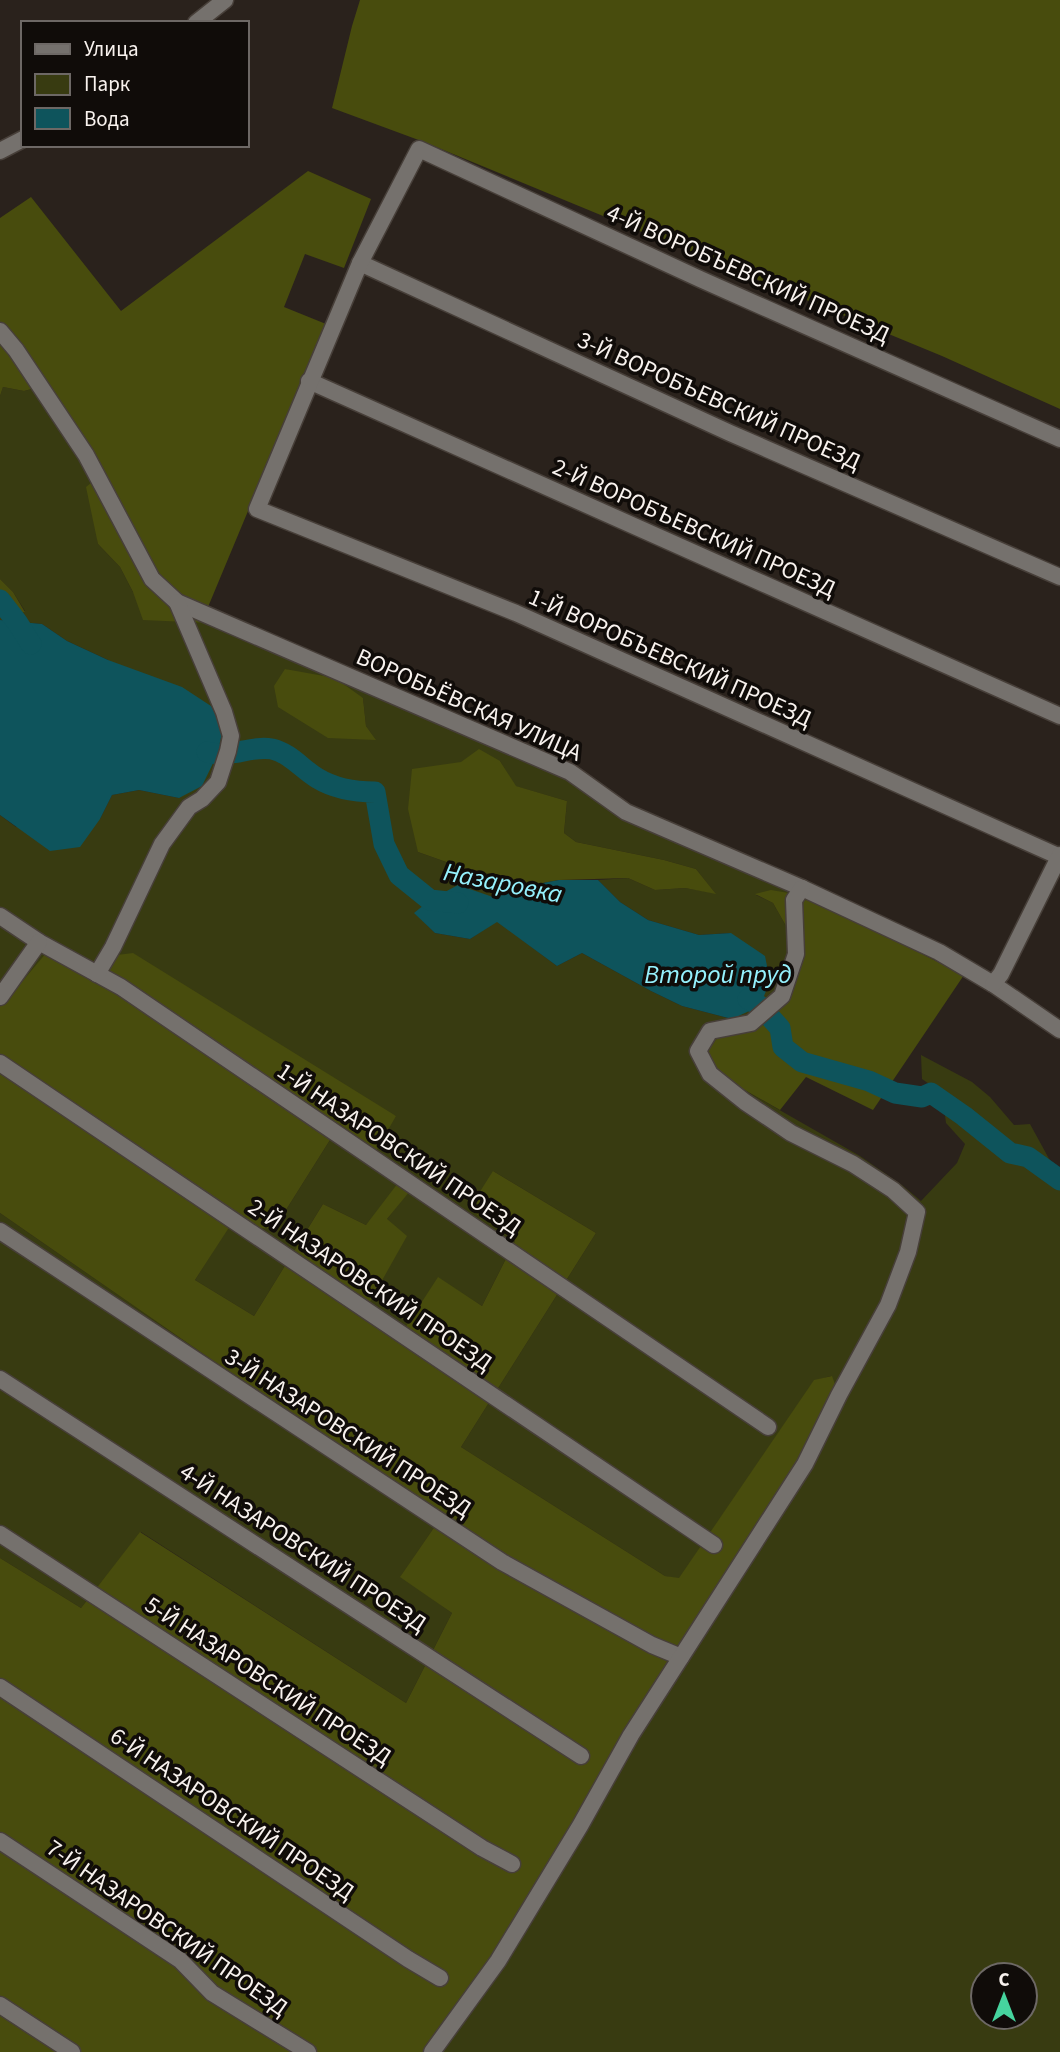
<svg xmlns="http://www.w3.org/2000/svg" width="1060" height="2052" font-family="'Source Sans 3',sans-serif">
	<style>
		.green { fill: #383b11; fill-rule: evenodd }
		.forest { fill: #484c0d }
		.water { fill: #0e545c }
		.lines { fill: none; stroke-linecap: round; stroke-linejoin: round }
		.river { stroke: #0e545c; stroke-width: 21 }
		.minor-casing { stroke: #473f39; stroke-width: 19 }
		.minor { stroke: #75716d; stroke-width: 16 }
		.labels { text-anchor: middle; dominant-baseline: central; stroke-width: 7; stroke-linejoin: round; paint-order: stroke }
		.street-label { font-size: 24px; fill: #f8f2ee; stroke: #100c09 }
		.water-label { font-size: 26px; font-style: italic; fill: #95f1fd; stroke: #100c09 }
	</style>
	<rect width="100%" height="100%" fill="#2a221c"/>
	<g class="green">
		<path d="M 47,385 L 91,450 L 98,544 L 120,567 L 133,592 L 210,623 L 567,779 L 623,816 L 806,896 L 756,895 L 773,903 L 803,956 L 787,1003 L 754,1028 L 713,1072 L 860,1156 L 902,1185 L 921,1201 L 957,1163 L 965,1144 L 946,1123 L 942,1093 L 922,1079 L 921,1055 L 972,1082 L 990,1097 L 1014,1125 L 1030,1124 L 1053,1166 L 1060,1173 L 1060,2052 L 432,2052 L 831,1376 L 814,1381 L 679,1579 L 665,1576 L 461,1447 L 596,1233 L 493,1171 L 515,1241 L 482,1306 L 438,1278 L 397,1340 L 362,1317 L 387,1219 L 409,1191 L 366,1225 L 323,1204 L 254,1316 L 195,1280 L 230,1225 L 274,1229 L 340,1124 L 396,1116 L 10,996 L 0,990 L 0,815 L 16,827 L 100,819 L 112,795 L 139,790 L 179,798 L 108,660 L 67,641 L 42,624 L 0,620 L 0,614 L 25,611 L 13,592 L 0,579 L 0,396 L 3,387 L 24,391 ZM 285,669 L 363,698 L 366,726 L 375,739 ZM 500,761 L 515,786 L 567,801 L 564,833 L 576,842 L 664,860 L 696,869 L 715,893 L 685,888 L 655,890 L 628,878 L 598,880 L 620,902 L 648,920 L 699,935 L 731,933 L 732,1019 L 682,1006 L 651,991 L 582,953 L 557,966 L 497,921 L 470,939 L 435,933 L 415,913 L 493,897 L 521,887 L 511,879 L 463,868 L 418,852 ZM 983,1975 L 1025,1975 L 1025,2017 L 983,2017 Z"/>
		<polygon points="0,1213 212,1360 444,1513 401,1576 452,1613 406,1703 141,1532 81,1608 0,1558"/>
	</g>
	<g class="forest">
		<polygon points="360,0 1060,0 1060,409 942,356 424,142 332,108 352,26"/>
		<polygon points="308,171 371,199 344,268 305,254 284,307 326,324 208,607 210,623 143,620 133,592 120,567 98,544 86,487 102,474 47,385 24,391 3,387 0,396 0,218 31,197 121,311"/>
		<polygon points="0,579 13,592 25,612 0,614"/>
		<polygon points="285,669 335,678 363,698 366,726 376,740 328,738 278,707 274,686"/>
		<polygon points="479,749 500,761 516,786 567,801 564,833 576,842 664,860 696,869 716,894 685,888 655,890 628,878 559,880 521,887 511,879 463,868 418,852 408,809 412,769 461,762"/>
		<polygon points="771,890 806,896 964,975 873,1110 806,1077 780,1110 713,1072 707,1052 718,1037 754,1028 787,1003 803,956 773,903 755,894"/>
		<polygon points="47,952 106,972 117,955 133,953 396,1116 376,1151 340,1124 274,1229 230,1226 195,1280 254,1316 323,1204 366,1225 398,1183 410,1191 387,1219 407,1236 362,1316 397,1340 438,1277 482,1306 515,1241 469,1209 493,1171 596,1233 461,1447 665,1576 679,1578 814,1380 832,1376 839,1395 805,1464 432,2052 0,2052 0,1558 81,1608 140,1532 406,1703 452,1613 400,1577 444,1513 212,1360 0,1213 0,990 10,996"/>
	</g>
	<g class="water">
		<polygon points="0,620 42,624 67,641 108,660 182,687 211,706 223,729 217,755 202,786 179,798 139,790 112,795 100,819 80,847 50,851 0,815"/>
		<polygon points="559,880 598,880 620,902 648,920 699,935 731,933 765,956 770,981 760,1006 732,1019 682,1006 651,991 582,953 557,966 497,922 470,939 435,933 414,913 430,900 458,885 493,897 521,887"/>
	</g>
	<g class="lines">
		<g class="river">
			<polyline points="0,600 17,622 31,644"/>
			<path d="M 207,752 C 229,759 251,745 272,749 C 290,753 302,769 317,778 C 335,789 355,792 375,792 L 384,844 L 399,875 L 430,900 L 458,903"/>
			<polyline points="748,999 760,1006 780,1028 783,1047 802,1062 869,1081 895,1093 922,1097 931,1093 964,1116 1010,1153 1028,1157 1060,1180"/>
		</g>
		<g class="minor-casing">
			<g id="minor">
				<polyline points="196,23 225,0"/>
				<polyline points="0,151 23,139"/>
				<polyline points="360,263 730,433 1060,577"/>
				<polyline points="0,331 16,350 86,455 152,579 177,602 570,772 626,812 802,888 939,952 993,984 1060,1030"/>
				<polyline points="309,381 1060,716"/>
				<polyline points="1060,439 700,279 419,149 360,263 257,509 516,613 1060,857"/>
				<polyline points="0,916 39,942 121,987 768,1427"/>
				<polyline points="97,974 113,947 162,844 189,807 202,799 218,782 228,751 231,736 224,712 177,602"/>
				<polyline points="993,984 1001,974 1060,855"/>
				<polyline points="0,997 39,942"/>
				<polyline points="0,1063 714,1545"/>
				<polyline points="0,1231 502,1562 652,1645 681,1657"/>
				<polyline points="0,1379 581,1756"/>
				<polyline points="0,1534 482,1848 512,1864"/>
				<polyline points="0,1687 408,1959 440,1978"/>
				<polyline points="0,1841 180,1960 212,1993 308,2052"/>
				<polyline points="0,2005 72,2052"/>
				<polyline points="432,2052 498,1961 580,1826 631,1735 805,1464 839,1395 888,1305 908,1252 917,1212 893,1190 853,1164 791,1133 745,1102 710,1074 698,1051 710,1031 751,1023 782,996 796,954 794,900 802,888"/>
			</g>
		</g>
		<use href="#minor" class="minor"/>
	</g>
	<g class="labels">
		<g class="street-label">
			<text transform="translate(748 274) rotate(24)">4-Й ВОРОБЪЕВСКИЙ ПРОЕЗД</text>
			<text transform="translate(719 401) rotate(24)">3-Й ВОРОБЪЕВСКИЙ ПРОЕЗД</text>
			<text transform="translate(694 528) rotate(24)">2-Й ВОРОБЪЕВСКИЙ ПРОЕЗД</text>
			<text transform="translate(670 658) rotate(24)">1-Й ВОРОБЪЕВСКИЙ ПРОЕЗД</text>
			<text transform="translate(469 705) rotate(24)">ВОРОБЬЁВСКАЯ УЛИЦА</text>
			<text transform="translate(399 1149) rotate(34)">1-Й НАЗАРОВСКИЙ ПРОЕЗД</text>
			<text transform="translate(370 1285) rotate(34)">2-Й НАЗАРОВСКИЙ ПРОЕЗД</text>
			<text transform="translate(348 1433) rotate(33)">3-Й НАЗАРОВСКИЙ ПРОЕЗД</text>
			<text transform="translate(303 1548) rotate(33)">4-Й НАЗАРОВСКИЙ ПРОЕЗД</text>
			<text transform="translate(268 1681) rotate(33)">5-Й НАЗАРОВСКИЙ ПРОЕЗД</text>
			<text transform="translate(232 1814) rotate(34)">6-Й НАЗАРОВСКИЙ ПРОЕЗД</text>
			<text transform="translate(167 1928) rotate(35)">7-Й НАЗАРОВСКИЙ ПРОЕЗД</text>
		</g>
		<g class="water-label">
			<text transform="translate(503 883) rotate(11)">Назаровка</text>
			<text x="718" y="974">Второй пруд</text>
		</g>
	</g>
	<rect x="21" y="21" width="228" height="126" fill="#100c09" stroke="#6d6865" stroke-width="2"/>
	<rect x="35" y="44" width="35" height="10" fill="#75716d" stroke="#6d6865" stroke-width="2"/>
	<text x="84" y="56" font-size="21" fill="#f8f2ee">Улица</text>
	<rect x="35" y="74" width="35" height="21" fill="#383b11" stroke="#6d6865" stroke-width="2"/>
	<text x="84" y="91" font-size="21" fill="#f8f2ee">Парк</text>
	<rect x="35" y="108" width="35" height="21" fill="#0e545c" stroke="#6d6865" stroke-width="2"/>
	<text x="84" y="126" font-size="21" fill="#f8f2ee">Вода</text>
	<g transform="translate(1004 1996)"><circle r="33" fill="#100c09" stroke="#6d6865" stroke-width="2"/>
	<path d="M0-5L12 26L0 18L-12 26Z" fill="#46d49e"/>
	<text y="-10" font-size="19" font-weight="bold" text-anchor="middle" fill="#f8f2ee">С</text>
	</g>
</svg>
